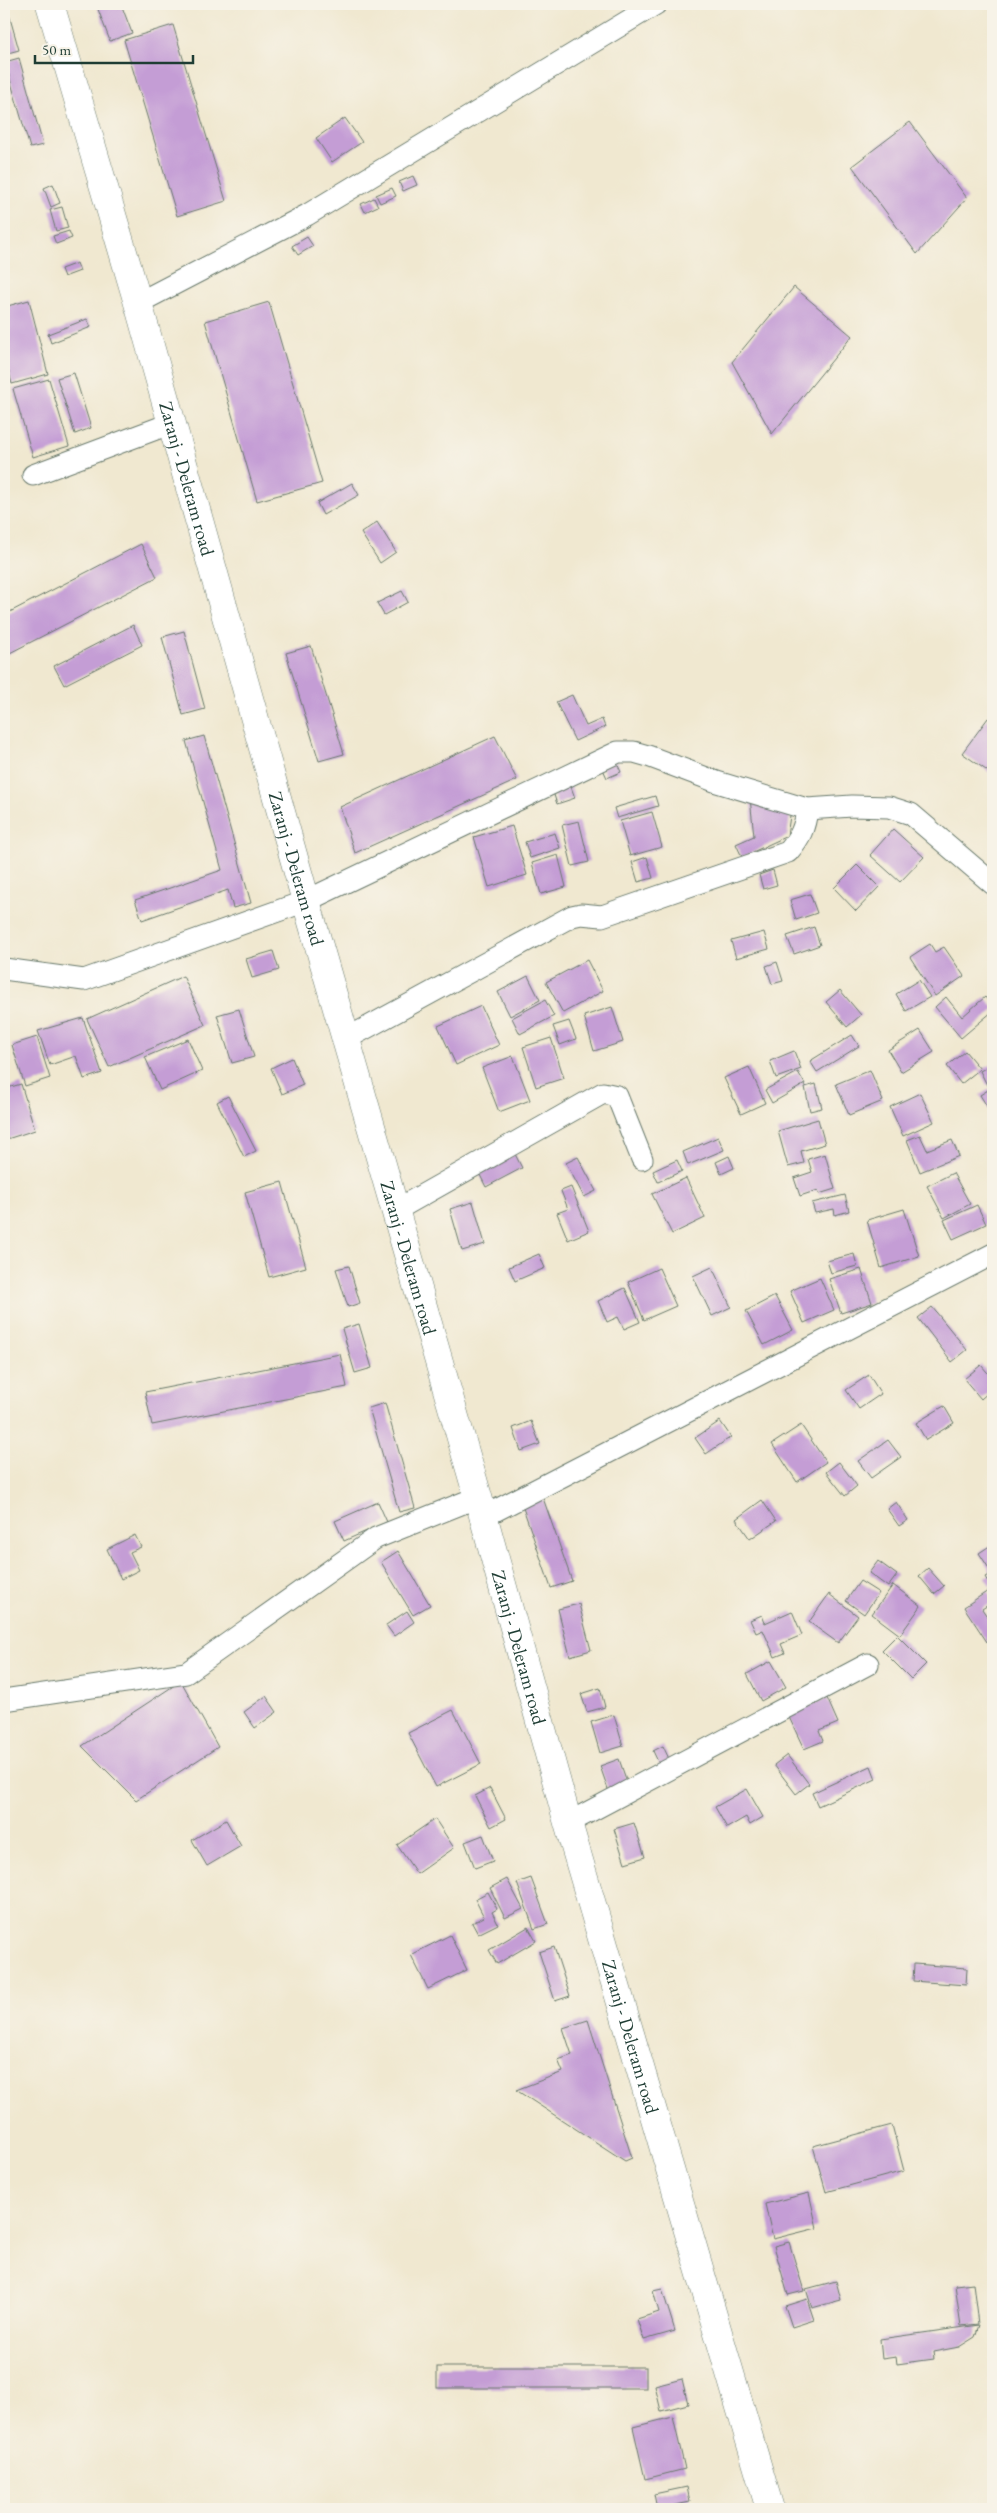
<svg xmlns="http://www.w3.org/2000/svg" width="997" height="2513" font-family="'EB Garamond',serif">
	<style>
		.building { fill: #c49dd5 }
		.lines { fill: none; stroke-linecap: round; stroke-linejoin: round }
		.minor-casing { stroke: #68796b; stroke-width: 23 }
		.highway-casing { stroke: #68796b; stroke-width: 29 }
		.minor { stroke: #fff; stroke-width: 21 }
		.highway { stroke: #fff; stroke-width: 28 }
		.labels { text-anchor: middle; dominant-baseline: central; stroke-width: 4; stroke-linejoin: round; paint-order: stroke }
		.street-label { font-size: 19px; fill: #1f3d34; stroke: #f7f3e8 }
	</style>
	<rect width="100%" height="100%" fill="#f7f3e8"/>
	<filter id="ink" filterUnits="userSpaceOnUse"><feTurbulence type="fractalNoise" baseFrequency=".02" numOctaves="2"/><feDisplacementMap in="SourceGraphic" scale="10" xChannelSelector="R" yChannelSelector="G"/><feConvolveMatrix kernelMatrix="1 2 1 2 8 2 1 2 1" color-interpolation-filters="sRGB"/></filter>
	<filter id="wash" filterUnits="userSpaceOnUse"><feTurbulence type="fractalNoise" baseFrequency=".0096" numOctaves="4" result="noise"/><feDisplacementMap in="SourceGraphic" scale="20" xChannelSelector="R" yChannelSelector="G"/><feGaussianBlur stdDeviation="1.12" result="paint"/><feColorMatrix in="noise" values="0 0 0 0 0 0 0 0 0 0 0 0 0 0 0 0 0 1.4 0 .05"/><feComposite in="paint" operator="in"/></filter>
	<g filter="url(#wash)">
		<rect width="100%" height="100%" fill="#f0e8d0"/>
		<g id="blocks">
			<g class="building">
				<polygon points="4,4 6,4 19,50 4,54"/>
				<polygon points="96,4 121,4 132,33 110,41"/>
				<polygon points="173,25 226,201 177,216 124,40"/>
				<polygon points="19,58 43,145 30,148 5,62"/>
				<polygon points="345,118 362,142 332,162 316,138"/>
				<polygon points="910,122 967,198 917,254 852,166"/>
				<polygon points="413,176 417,185 403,191 399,182"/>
				<polygon points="53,184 60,203 51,207 44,188"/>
				<polygon points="392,188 396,196 380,203 376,195"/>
				<polygon points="374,198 378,206 365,212 361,204"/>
				<polygon points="62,207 68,228 56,231 50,210"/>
				<polygon points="69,231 72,238 56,244 53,236"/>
				<polygon points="307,237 313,246 298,255 292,246"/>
				<polygon points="77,263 80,271 64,277 61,269"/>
				<polygon points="794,287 852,336 772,434 732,362"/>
				<polygon points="29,300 48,374 12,384 4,353 4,307"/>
				<polygon points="269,302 322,483 257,501 205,321"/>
				<polygon points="87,319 91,327 51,343 48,334"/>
				<polygon points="74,373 91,428 75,434 57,378"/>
				<polygon points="49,379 69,446 33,457 13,389"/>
				<polygon points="352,483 359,495 323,515 317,503"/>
				<polygon points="377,522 396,552 380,563 361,533"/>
				<polygon points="141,544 157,577 4,656 4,615"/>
				<polygon points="402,591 408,602 384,615 377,603"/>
				<polygon points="133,625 142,645 64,685 54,666"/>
				<polygon points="184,631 205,709 183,715 162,637"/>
				<polygon points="311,646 344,754 319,761 286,653"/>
				<polygon points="572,695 586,726 602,719 605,727 575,741 556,702"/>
				<polygon points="988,718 993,721 993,775 962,753"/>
				<polygon points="204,736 251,903 233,908 228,890 142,920 135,900 222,870 186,741"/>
				<polygon points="495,736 517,780 355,853 340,807"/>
				<polygon points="616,761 621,772 607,778 602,767"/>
				<polygon points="570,784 575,798 557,804 552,789"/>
				<polygon points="655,796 658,806 617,818 614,808"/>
				<polygon points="750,798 791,809 787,836 742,857 736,844 754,836"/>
				<polygon points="652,812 662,847 630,856 620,821"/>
				<polygon points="579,821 589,862 572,866 562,825"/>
				<polygon points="512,826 527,875 489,887 474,837"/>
				<polygon points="893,829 924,857 900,882 870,855"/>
				<polygon points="555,833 560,848 530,858 525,842"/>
				<polygon points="558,855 566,887 541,894 532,863"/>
				<polygon points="647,857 653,878 638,882 632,862"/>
				<polygon points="857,865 879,887 856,911 834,888"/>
				<polygon points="773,870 777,885 763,889 759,875"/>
				<polygon points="810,894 817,913 796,920 790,900"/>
				<polygon points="814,927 820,945 794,954 787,936"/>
				<polygon points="764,932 769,949 736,958 731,941"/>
				<polygon points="930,944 935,952 944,947 964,976 935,996 910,957"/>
				<polygon points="273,951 279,970 252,978 246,959"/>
				<polygon points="587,960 603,991 563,1013 546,982"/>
				<polygon points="777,962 783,981 772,984 766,966"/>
				<polygon points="183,976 205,1025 109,1067 87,1019"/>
				<polygon points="528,976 540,1000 510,1016 498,992"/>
				<polygon points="919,980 930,997 906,1011 896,994"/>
				<polygon points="840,990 861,1015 847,1027 826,1002"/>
				<polygon points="946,997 962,1017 985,997 993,1006 993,1011 961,1038 935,1007"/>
				<polygon points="545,1000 554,1016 520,1034 512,1018"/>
				<polygon points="481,1006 499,1045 456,1065 438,1026"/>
				<polygon points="612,1007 623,1042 594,1051 584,1016"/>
				<polygon points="239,1009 254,1057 232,1063 217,1015"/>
				<polygon points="83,1018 102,1073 84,1079 76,1056 50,1065 38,1031"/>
				<polygon points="569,1021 576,1039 560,1045 553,1026"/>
				<polygon points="920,1030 934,1052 901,1072 888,1050"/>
				<polygon points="852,1035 859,1046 817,1072 810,1061"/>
				<polygon points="37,1037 50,1078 25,1086 12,1045"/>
				<polygon points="551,1038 564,1078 536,1087 523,1047"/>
				<polygon points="188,1039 202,1071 160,1090 145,1057"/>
				<polygon points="794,1051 801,1069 776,1078 770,1061"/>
				<polygon points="965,1051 980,1069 961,1084 947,1066"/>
				<polygon points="513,1056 530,1100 499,1112 482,1068"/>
				<polygon points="292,1058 303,1085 282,1094 271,1068"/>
				<polygon points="993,1064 993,1082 987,1085 980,1071"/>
				<polygon points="749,1067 765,1103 741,1114 724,1078"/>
				<polygon points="870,1070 883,1101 849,1115 836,1084"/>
				<polygon points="798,1072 805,1084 772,1103 765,1090"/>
				<polygon points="21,1084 35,1130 4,1140 4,1089"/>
				<polygon points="816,1084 822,1108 810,1111 805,1087"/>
				<polygon points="993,1087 993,1116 980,1095"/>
				<polygon points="920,1093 934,1122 903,1136 890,1107"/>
				<polygon points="228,1096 256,1151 244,1157 217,1102"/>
				<polygon points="818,1119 825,1144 801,1151 804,1163 788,1167 778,1131"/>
				<polygon points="920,1135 927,1150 952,1140 959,1156 920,1172 907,1140"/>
				<polygon points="718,1137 724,1150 688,1165 683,1152"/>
				<polygon points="515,1154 522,1168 486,1187 479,1173"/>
				<polygon points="825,1154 835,1189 819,1194 818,1190 800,1196 794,1178 812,1172 808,1159"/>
				<polygon points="729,1156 734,1168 721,1174 716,1162"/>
				<polygon points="578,1157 596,1191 584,1197 566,1163"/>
				<polygon points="677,1160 682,1171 658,1182 653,1171"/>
				<polygon points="953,1173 970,1204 944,1218 927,1186"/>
				<polygon points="686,1178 705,1218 672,1234 652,1194"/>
				<polygon points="282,1182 306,1267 269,1277 245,1192"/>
				<polygon points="571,1187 589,1231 568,1240 557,1213 568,1209 561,1191"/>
				<polygon points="845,1195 849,1211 835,1215 834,1209 815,1213 812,1203"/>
				<polygon points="473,1202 485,1244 462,1251 450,1209"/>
				<polygon points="977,1205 986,1224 953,1239 944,1220"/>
				<polygon points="904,1209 919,1256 881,1268 867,1220"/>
				<polygon points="539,1254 545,1268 515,1281 509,1267"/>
				<polygon points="854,1254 857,1266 831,1273 827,1261"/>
				<polygon points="349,1266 360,1303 348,1307 336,1269"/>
				<polygon points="712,1267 731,1307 712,1316 693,1276"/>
				<polygon points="659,1268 676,1306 644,1320 628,1282"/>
				<polygon points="861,1269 872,1303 841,1313 829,1279"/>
				<polygon points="820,1278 834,1310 804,1323 790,1291"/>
				<polygon points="625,1288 640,1322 624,1329 618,1317 607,1322 598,1301"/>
				<polygon points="775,1296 793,1330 764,1345 746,1311"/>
				<polygon points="932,1307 967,1350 952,1362 918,1318"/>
				<polygon points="359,1324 372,1368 355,1373 342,1329"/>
				<polygon points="340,1354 347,1387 152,1425 145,1392"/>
				<polygon points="981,1365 993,1379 993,1388 981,1399 964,1379"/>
				<polygon points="869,1375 881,1394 859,1409 846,1390"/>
				<polygon points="385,1403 415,1508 399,1512 369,1408"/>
				<polygon points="944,1406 954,1423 926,1440 916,1423"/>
				<polygon points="531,1421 540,1444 521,1451 513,1428"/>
				<polygon points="720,1421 731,1437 706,1454 695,1438"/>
				<polygon points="801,1425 826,1462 797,1482 772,1444"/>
				<polygon points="888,1440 901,1457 871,1478 858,1461"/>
				<polygon points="839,1462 857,1486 845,1496 826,1472"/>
				<polygon points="543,1498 572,1581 551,1588 522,1505"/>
				<polygon points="762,1500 776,1521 750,1539 736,1519"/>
				<polygon points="378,1502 387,1522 344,1541 335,1521"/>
				<polygon points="896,1502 908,1520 899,1526 887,1509"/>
				<polygon points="135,1535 141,1547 130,1552 139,1570 121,1579 107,1549"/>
				<polygon points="991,1545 993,1548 991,1587 985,1577 992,1573 979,1553"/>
				<polygon points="398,1551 430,1605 413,1615 381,1562"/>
				<polygon points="878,1561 897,1575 888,1587 869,1573"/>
				<polygon points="928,1568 944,1586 934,1594 919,1576"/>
				<polygon points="860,1581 879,1593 864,1614 846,1601"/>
				<polygon points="893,1585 921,1606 900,1635 872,1614"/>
				<polygon points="988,1591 993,1602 982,1609 993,1625 993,1638 987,1642 964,1607"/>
				<polygon points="829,1594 858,1616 838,1643 809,1622"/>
				<polygon points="579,1604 591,1650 570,1656 558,1609"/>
				<polygon points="407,1611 414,1622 394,1636 386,1625"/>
				<polygon points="792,1611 802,1635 781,1644 785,1653 775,1657 763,1630 756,1633 750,1620 762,1615 765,1623"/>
				<polygon points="897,1635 926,1664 911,1679 882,1650"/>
				<polygon points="771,1661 786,1687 761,1701 747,1674"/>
				<polygon points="181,1681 218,1747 136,1800 82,1746"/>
				<polygon points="600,1688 605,1707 587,1712 581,1694"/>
				<polygon points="266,1696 277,1712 255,1728 244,1712"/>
				<polygon points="827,1698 838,1723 819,1731 823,1741 804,1749 788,1715"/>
				<polygon points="453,1710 481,1764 436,1787 408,1733"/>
				<polygon points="614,1715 623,1746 600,1753 591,1722"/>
				<polygon points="663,1746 671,1763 661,1768 653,1751"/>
				<polygon points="787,1755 809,1784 796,1794 774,1765"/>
				<polygon points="619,1759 628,1785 609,1792 600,1766"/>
				<polygon points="871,1766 876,1779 818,1806 812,1793"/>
				<polygon points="490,1788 506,1819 491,1827 475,1796"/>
				<polygon points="747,1789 763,1817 750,1825 746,1817 727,1828 715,1807"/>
				<polygon points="435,1819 454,1848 417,1874 397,1845"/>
				<polygon points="226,1820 241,1846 207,1866 192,1840"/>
				<polygon points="634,1823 645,1857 625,1863 614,1829"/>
				<polygon points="483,1835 493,1861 475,1868 465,1842"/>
				<polygon points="531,1878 548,1924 534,1929 517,1883"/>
				<polygon points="507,1879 523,1909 505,1918 490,1888"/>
				<polygon points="488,1892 497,1909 492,1912 498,1924 478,1934 472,1923 484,1917 475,1899"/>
				<polygon points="528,1927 536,1941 497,1964 489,1950"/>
				<polygon points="450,1935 467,1970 428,1989 411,1955"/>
				<polygon points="554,1947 570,1996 555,2001 539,1952"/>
				<polygon points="914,1964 967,1968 966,1985 913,1981"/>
				<polygon points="588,2020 632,2158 625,2161 516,2090 563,2072 558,2060 572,2055 563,2028"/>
				<polygon points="892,2125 904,2171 826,2192 813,2146"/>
				<polygon points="809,2193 817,2228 773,2239 765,2204"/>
				<polygon points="789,2242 804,2291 788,2295 774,2246"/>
				<polygon points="836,2281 841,2300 812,2308 806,2289"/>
				<polygon points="973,2283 978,2324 961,2326 955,2285"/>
				<polygon points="662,2289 675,2331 644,2340 637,2319 659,2312 653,2291"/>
				<polygon points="807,2299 814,2320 792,2327 785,2306"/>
				<polygon points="979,2325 975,2337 959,2347 933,2352 934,2359 897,2364 896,2357 882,2359 880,2339"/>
				<rect x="437" y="2367" width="209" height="21"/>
				<polygon points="682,2379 688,2404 661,2411 655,2386"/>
				<polygon points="673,2417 685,2469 645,2479 633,2427"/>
				<polygon points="687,2487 690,2502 657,2509 654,2494"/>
			</g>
		</g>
	</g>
	<g filter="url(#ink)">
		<use href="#blocks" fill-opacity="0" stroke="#68796b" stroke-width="1"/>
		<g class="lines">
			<g class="minor-casing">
				<g id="minor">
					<polyline points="138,303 307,215 656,4"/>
					<polyline points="33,475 172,423"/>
					<polyline points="4,969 84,980 306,901 618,752 634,752 648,756 717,782 807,809 852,806 889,807 911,814 993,884"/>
					<path d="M 346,1039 L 572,916 L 581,914 L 602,916 L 788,852 C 800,838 805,828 807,809"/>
					<polyline points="396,1210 603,1093 617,1096 642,1159"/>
					<polyline points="483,1517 993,1254"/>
					<polyline points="4,1700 186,1673 376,1538 478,1497"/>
					<polyline points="568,1823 868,1664"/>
				</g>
			</g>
			<g class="highway-casing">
				<g id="highway">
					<path id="s1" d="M 50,4 L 138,303 L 306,901 L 478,1497 L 568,1823 L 770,2509"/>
				</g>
			</g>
			<use href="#minor" class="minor"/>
			<use href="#highway" class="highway"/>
		</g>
	</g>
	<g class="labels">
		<g class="street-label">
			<text stroke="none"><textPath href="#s1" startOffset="494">Zaranj - Deleram road</textPath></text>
			<text stroke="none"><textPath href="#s1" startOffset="899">Zaranj - Deleram road</textPath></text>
			<text stroke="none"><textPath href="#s1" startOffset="1304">Zaranj - Deleram road</textPath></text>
			<text stroke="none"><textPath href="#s1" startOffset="1709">Zaranj - Deleram road</textPath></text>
			<text stroke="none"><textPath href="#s1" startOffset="2114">Zaranj - Deleram road</textPath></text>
		</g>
	</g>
	<rect width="997" height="2513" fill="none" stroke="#f7f3e8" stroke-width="20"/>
	<path d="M35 55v8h158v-8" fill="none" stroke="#1f3d34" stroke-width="2.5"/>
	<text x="42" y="55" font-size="15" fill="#1f3d34" stroke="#f7f3e8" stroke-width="4" paint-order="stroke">50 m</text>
</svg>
